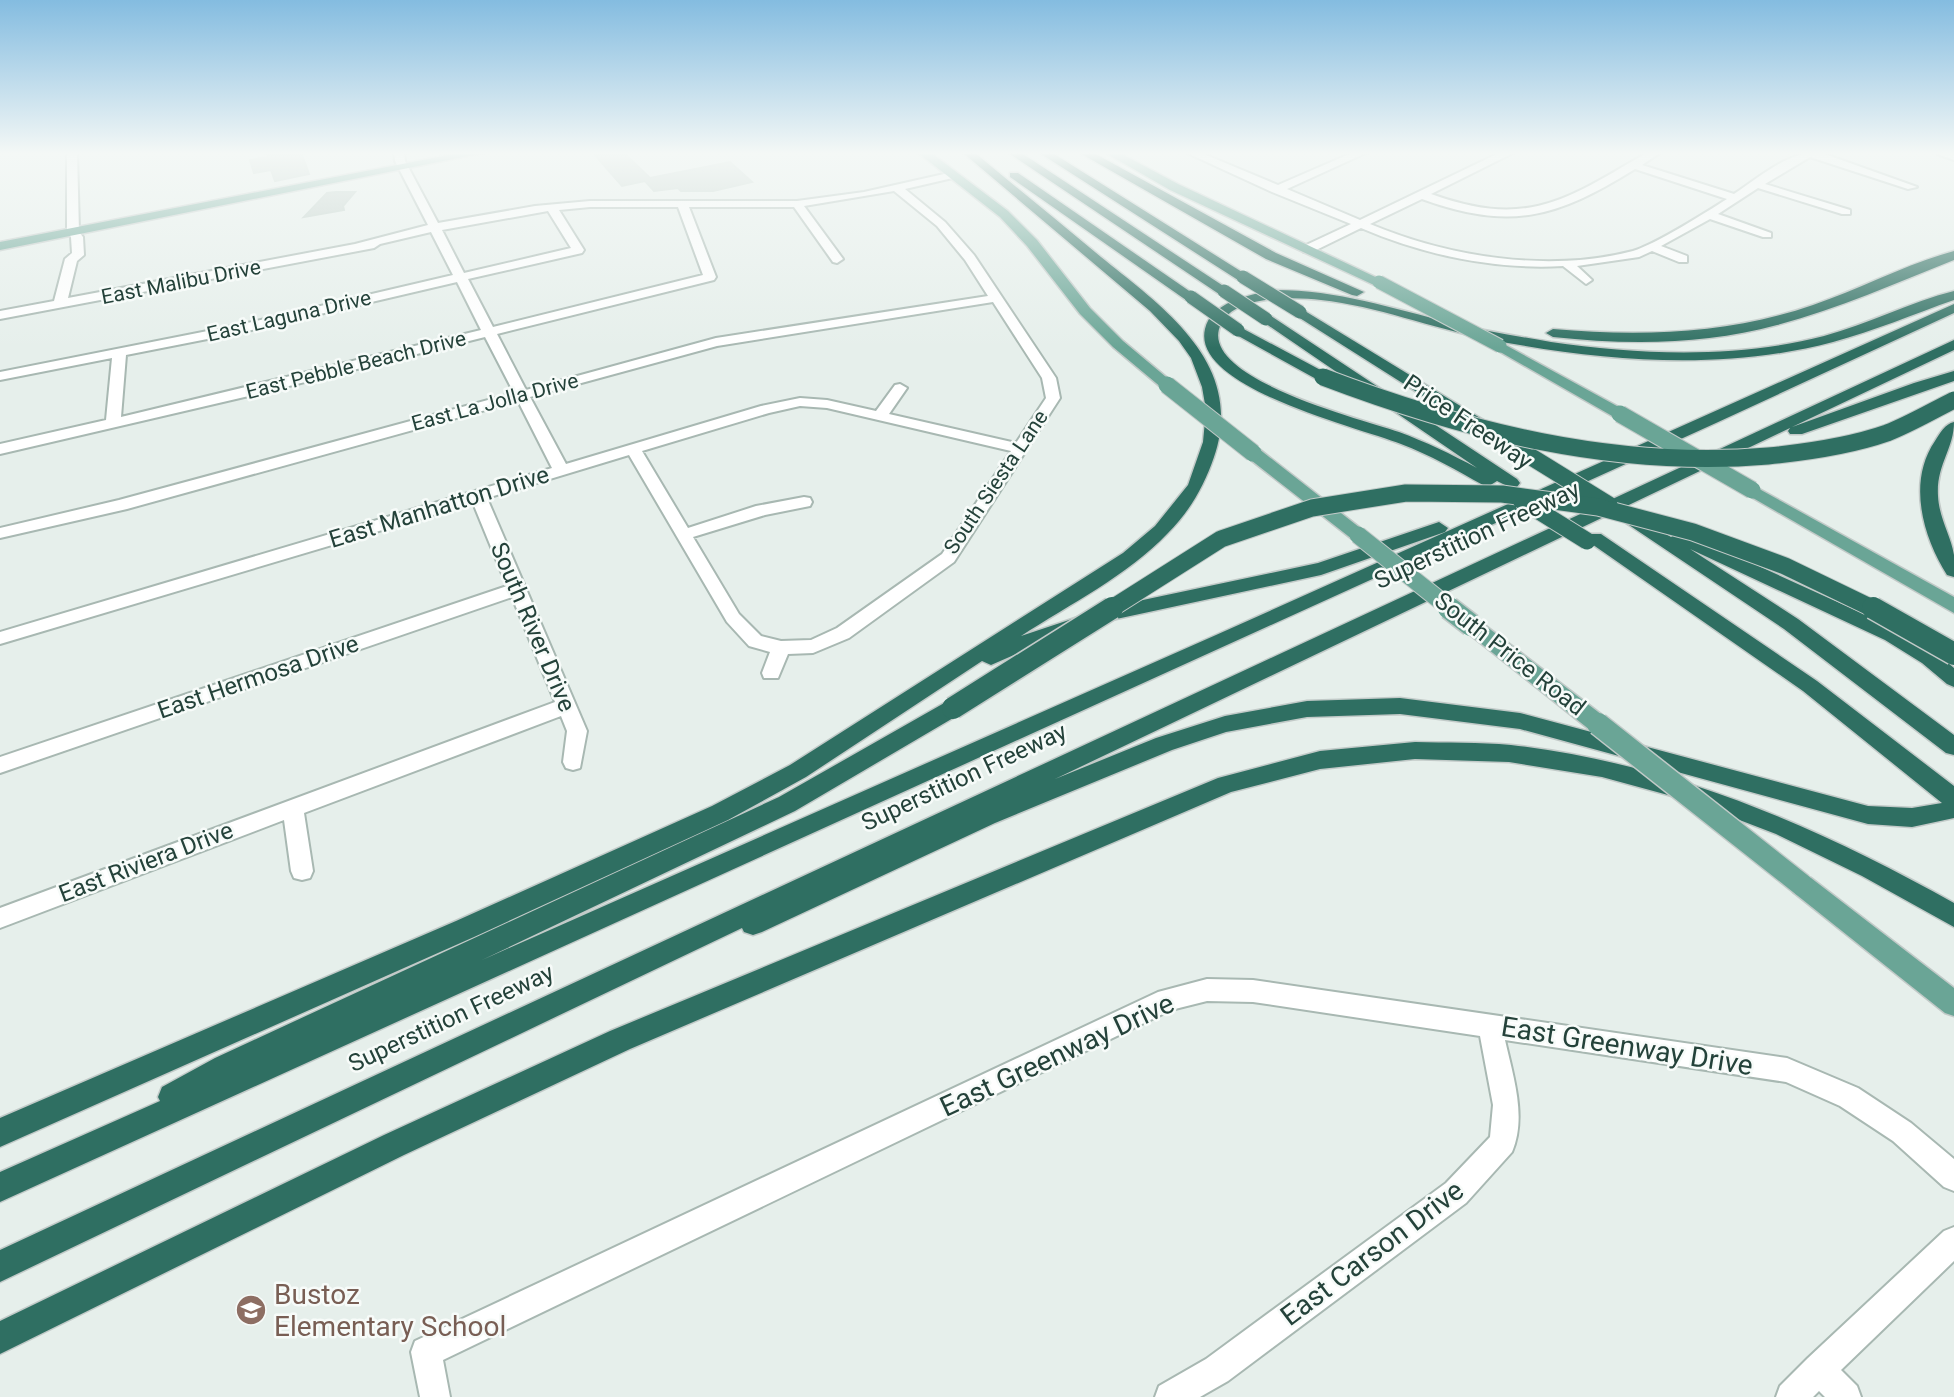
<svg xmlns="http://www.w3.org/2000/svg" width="1954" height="1397" font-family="Roboto,sans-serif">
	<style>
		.building { fill: #bbcac4; stroke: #b8c9c2; stroke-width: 2 }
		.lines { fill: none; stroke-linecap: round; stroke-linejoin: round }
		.minor-casing { stroke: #a8b8b2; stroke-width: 4 }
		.major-casing { stroke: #c2cac8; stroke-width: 3 }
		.highway-casing { stroke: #c2cac8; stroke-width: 3 }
		.minor { fill: #fff; fill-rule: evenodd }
		.major { fill: #6aa596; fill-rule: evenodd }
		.highway { fill: #2f6f62; fill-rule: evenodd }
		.major-bridge-far2-casing { stroke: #c2cac8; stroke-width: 15; stroke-linecap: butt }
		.major-bridge-far1-casing { stroke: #c2cac8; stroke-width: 19; stroke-linecap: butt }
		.major-bridge-casing { stroke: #c2cac8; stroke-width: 25; stroke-linecap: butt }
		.highway-bridge-far2-casing { stroke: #c2cac8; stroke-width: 15; stroke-linecap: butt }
		.highway-bridge-far1-casing { stroke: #c2cac8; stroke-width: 19; stroke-linecap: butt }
		.highway-bridge-casing { stroke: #c2cac8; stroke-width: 25; stroke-linecap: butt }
		.major-bridge-far2 { stroke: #6aa596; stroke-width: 13 }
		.major-bridge-far1 { stroke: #6aa596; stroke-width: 17 }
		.major-bridge { stroke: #6aa596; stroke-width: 22 }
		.highway-bridge-far2 { stroke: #2f6f62; stroke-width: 13 }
		.highway-bridge-far1 { stroke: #2f6f62; stroke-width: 17 }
		.highway-bridge { stroke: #2f6f62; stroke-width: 22 }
		.labels { text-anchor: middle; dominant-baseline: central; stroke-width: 5; stroke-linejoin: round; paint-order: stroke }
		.far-street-label { font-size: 21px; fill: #24423a; stroke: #f7fbf9 }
		.street-label { font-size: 24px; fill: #24423a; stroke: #f7fbf9 }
		.near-street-label { font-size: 28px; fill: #24423a; stroke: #f7fbf9 }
		.near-education-label { font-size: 28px; fill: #785e54; stroke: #f7fbf9; text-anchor: start }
	</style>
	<rect width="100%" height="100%" fill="#e6efeb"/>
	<g class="building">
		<polygon points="266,152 301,152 309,174 275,181 271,170 254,173 250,160 268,157"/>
		<polygon points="607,152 623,152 650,178 730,162 752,182 713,191 681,191 678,188 654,191 645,181 622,186 595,155"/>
		<polygon points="336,192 355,192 343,206 344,210 304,217 327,193"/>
	</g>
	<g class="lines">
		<g class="minor-casing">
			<g id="minor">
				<path d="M 67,152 L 77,152 L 79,232 L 83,237 L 84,255 L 77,261 L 68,298 L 355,244 L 428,225 L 395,161 L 394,152 L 404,152 L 405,161 L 438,223 L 535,206 L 590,201 L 797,201 L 864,192 L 953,172 L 958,175 L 957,177 L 905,189 L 945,222 L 974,255 L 1056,378 L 1060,398 L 954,562 L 849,638 L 813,653 L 788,654 L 778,678 L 764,678 L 762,673 L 770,652 L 749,646 L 727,622 L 629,455 L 487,498 L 587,731 L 580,768 L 573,770 L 566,768 L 563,762 L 567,731 L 561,716 L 304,813 L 313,871 L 310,878 L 302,880 L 294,878 L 291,871 L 284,820 L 0,928 L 0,908 L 555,702 L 512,597 L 0,773 L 0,757 L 507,586 L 473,503 L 0,644 L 0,632 L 552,468 L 518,401 L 127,509 L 0,538 L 0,528 L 119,500 L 514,393 L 485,337 L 253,395 L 0,454 L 0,444 L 106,420 L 112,358 L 0,380 L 0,372 L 243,324 L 453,275 L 431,232 L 380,244 L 374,248 L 0,319 L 0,311 L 54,301 L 65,259 L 72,253 L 71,237 L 67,232 ZM 894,191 L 937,226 L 965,260 L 988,296 L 716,338 L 526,390 L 497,334 L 714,280 L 716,277 L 689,207 L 794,207 L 833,262 L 837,263 L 843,259 L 804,206 ZM 590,207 L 678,207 L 703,275 L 493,327 L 468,279 L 582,253 L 584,250 L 559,210 ZM 548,211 L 571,248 L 464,273 L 442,230 ZM 457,282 L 481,330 L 121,417 L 126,355 L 243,332 ZM 993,302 L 1042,378 L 1046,398 L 1016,443 L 889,414 L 907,388 L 900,384 L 895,385 L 876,411 L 827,400 L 800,398 L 761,406 L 566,464 L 530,397 L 717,346 ZM 800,406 L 827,408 L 1011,451 L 942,554 L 837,628 L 811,640 L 781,641 L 761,636 L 739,614 L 693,537 L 765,515 L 810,506 L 812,502 L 810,498 L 804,497 L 756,506 L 688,528 L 642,451 L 769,413 Z"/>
				<path d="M 1185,152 L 1199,152 L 1278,185 L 1354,152 L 1368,152 L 1287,189 L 1360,220 L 1501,152 L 1515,152 L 1431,194 C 1528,229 1566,200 1648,152 L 1661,152 L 1642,165 L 1734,194 C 1760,177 1787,152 1819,152 L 1917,187 L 1908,189 L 1810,157 L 1765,184 L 1850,210 L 1850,214 L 1842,214 L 1758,188 L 1718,214 L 1771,233 L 1771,237 L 1763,237 L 1710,219 L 1661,246 L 1687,256 L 1687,262 L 1679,262 L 1652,251 L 1639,257 L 1577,266 L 1592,280 L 1586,284 L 1563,266 C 1495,270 1424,255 1361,228 L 1312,252 L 1304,252 L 1304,246 L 1351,224 L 1272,192 ZM 1635,169 L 1727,199 C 1705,213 1656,244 1633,251 C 1548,273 1449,257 1370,224 L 1422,199 C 1511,231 1556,218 1635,169 Z"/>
				<polygon points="1936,152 1954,153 1954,160 1937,154"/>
				<path d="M 1207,979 L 1253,980 L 1787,1058 L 1858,1088 L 1911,1123 L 1954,1159 L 1954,1191 L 1944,1187 L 1893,1141 L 1840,1106 L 1786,1082 L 1505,1040 C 1513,1076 1527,1117 1512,1152 L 1466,1203 L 1228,1381 L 1200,1397 L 1155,1397 L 1159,1386 L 1206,1359 L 1446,1183 L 1490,1137 L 1493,1105 L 1480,1036 L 1253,1002 L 1207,1001 L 1171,1010 L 443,1360 L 450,1397 L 420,1397 L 411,1352 L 415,1341 L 1158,992 Z"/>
				<polygon points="1954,1227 1954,1261 1841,1370 1857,1386 1861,1397 1825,1397 1819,1391 1813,1397 1776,1397 1780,1386 1808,1358 1944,1231"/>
			</g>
		</g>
		<g class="major-casing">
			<g id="major">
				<polygon points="464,152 488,152 0,250 0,242"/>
				<polygon points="917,152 930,152 1008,211 1037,240 1090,308 1123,341 1172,382 1175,385 1172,388 1162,388 1113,347 1080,314 1027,246 1000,217"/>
				<polygon points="1104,152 1118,152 1178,184 1386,282 1379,286 1374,285 1170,190"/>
				<polygon points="1500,342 1626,411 1628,414 1626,417 1614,417 1495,349 1493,346 1495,343"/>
				<polygon points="1253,448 1259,449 1364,531 1367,535 1364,539 1352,539 1247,457 1245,453 1247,449"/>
				<polygon points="1752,485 1954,597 1954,613 1746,494 1743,490 1746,486"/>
				<polygon points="1471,618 1478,620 1606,718 1609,724 1606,730 1598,732 1590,730 1464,630 1461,625 1464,620"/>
				<polygon points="1802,875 1811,878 1954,988 1954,1016 1945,1013 1793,892 1790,885 1793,878"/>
			</g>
		</g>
		<g class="highway-casing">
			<g id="highway">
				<path d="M 962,152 L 974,152 C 1016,187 1059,222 1101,257 C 1164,308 1246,364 1214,457 C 1204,486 1190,511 1168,533 C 1127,576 1070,604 1021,636 L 1105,608 L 1318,563 L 1439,522 L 1448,528 L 1445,532 L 1321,575 L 1107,621 L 1035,646 L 991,665 L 982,661 L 806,777 L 728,820 L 474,937 L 0,1147 L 0,1118 L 456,921 L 712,806 L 790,765 L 1123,553 L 1155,526 L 1188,485 L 1203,442 L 1206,410 L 1202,387 L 1191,358 L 1179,341 L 1150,311 Z"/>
				<polygon points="1007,152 1020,152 1231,291 1224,295 1219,294"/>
				<polygon points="1038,152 1051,152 1250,277 1248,280 1238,280"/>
				<polygon points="1078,152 1092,152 1276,253 1364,292 1357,296 1352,295 1266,259"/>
				<polygon points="1010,173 1018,173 1198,297 1196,300 1186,300 1010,177"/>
				<path d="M 1954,251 L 1954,260 C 1896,283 1838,309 1777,325 C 1704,345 1628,345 1553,337 L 1546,333 L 1553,329 C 1642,337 1729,334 1813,305 C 1860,289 1906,264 1954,251 Z"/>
				<path d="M 1271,290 C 1334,289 1391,308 1452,323 C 1484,331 1517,336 1551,342 C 1639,355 1737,359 1824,336 C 1868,324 1910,302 1954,291 L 1954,300 C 1914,314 1874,331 1833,342 C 1720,372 1600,361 1487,339 C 1431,328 1377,306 1321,300 C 1294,297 1235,295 1221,324 C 1194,378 1365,420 1399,432 C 1426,442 1451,454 1477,468 L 1259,319 L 1266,315 L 1271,316 L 1517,479 L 1520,483 L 1517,487 L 1511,488 L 1497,481 L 1489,486 L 1483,485 C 1456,470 1430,455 1401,444 C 1361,428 1191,388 1205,329 C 1211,302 1248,296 1271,290 Z"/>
				<polygon points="1954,304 1954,313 1716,423 0,1202 0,1172 160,1101 158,1097 162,1087 215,1058 779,797 946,702 953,700 960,702 964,708 960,714 795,811 482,960 1216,635"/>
				<polygon points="1300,308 1539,454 1541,458 1539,462 1527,462 1295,315 1293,312"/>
				<polygon points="1238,326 1328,374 1331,377 1328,380 1318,380 1233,333 1231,330 1233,327"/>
				<polygon points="1954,340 1954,350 1792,427 1914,383 1954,371 1954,381 1802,434 1790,434 1788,431 1790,428 1055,779 1156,738 1225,716 1307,701 1400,698 1520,713 1868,806 1912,808 1942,803 1803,691 1589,542 1586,538 1589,534 1601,534 1817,681 1954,786 1954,818 1912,827 1868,824 1520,729 1400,714 1307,717 1226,732 1172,750 995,823 762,932 753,935 744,932 742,928 0,1282 0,1250"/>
				<path d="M 1954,422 C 1954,449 1936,465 1938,496 C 1939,518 1951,536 1954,555 C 1954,562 1954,570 1954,577 L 1947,575 C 1923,537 1907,482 1935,441 C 1940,433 1945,424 1954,422 Z"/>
				<polygon points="1632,513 1671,537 1680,531 1686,533 1899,630 1936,653 1954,668 1954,687 1947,684 1922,663 1885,640 1690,549 1798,619 1954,735 1954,755 1946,753 1784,629 1626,523 1623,519"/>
				<path d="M 1415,742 C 1446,743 1479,742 1511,745 C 1670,763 1815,825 1954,903 L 1954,927 L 1862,876 L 1776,834 L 1690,801 L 1602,777 L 1509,762 L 1415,759 L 1320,769 L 1231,792 L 630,1049 L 404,1155 L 0,1354 L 0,1321 L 384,1135 L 610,1031 L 1218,778 L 1320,751 Z"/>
			</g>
		</g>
		<use href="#minor" class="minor"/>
		<use href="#major" class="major"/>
		<use href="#highway" class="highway"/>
		<g class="major-bridge-far2-casing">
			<polyline id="major-bridge-far2" points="1379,282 1500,346"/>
		</g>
		<g class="major-bridge-far1-casing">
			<g id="major-bridge-far1">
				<polyline points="1167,385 1253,453"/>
				<polyline points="1620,414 1752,490"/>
				<polyline points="1358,535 1452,610"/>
			</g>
		</g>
		<g class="major-bridge-casing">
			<g id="major-bridge">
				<polyline points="1449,608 1471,625"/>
				<polyline points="1598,724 1802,885"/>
			</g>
		</g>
		<g class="highway-bridge-far2-casing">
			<g id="highway-bridge-far2">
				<polyline points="1243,277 1300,312"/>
				<polyline points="1224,291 1266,319"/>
				<polyline points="1191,297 1238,330"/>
			</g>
		</g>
		<g class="highway-bridge-far1-casing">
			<g id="highway-bridge-far1">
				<path d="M 1323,377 C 1465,431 1615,469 1768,456 C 1808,452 1850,446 1887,433 C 1910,424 1932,411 1954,400"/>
				<polyline points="1533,458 1609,505"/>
				<polyline points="1521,500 1587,541"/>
				<polyline points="1109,610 1221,539 1312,508 1406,493 1502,494 1598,507 1693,532 1785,566 1876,610"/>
			</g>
		</g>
		<g class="highway-bridge-casing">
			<g id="highway-bridge">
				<polyline points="1873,608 1954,654"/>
				<polyline points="953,708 1112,608"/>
			</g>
		</g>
		<use href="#major-bridge-far2" class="major-bridge-far2"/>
		<use href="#major-bridge-far1" class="major-bridge-far1"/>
		<use href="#major-bridge" class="major-bridge"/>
		<use href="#highway-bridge-far2" class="highway-bridge-far2"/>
		<use href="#highway-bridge-far1" class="highway-bridge-far1"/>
		<use href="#highway-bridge" class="highway-bridge"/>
	</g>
	<linearGradient id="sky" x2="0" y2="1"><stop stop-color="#84bce0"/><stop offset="0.44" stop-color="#f4f8f6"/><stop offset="1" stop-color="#f4f8f6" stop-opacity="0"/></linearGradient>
	<rect width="1954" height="348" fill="url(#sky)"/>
	<defs>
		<g id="school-disc" transform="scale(1.575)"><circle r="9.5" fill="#8d6e63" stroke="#f7fbf9"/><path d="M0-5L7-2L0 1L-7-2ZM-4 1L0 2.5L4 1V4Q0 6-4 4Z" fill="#fff"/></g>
	</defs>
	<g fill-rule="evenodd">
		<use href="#school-disc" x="251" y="1310"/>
	</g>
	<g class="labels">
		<g class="far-street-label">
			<text transform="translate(181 282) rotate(-11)">East Malibu Drive</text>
			<text transform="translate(289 316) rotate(-13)">East Laguna Drive</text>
			<text transform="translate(356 365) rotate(-14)">East Pebble Beach Drive</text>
			<text transform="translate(495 402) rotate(-15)">East La Jolla Drive</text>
			<text transform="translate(996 482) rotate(-56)">South Siesta Lane</text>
		</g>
		<g class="street-label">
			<text transform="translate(1468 422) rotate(34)">Price Freeway</text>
			<text transform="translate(439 507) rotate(-17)">East Manhatton Drive</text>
			<text transform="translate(1477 535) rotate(-25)">Superstition Freeway</text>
			<text transform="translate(533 627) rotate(67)">South River Drive</text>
			<text transform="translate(1510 654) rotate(38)">South Price Road</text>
			<text transform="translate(258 677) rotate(-19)">East Hermosa Drive</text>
			<text transform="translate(964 777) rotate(-25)">Superstition Freeway</text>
			<text transform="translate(146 862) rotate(-21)">East Riviera Drive</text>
			<text transform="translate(451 1018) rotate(-25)">Superstition Freeway</text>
		</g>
		<g class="near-street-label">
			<text transform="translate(1627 1046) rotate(9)">East Greenway Drive</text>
			<text transform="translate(1057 1055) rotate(-25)">East Greenway Drive</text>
			<text transform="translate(1372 1253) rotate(-37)">East Carson Drive</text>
		</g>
		<g class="near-education-label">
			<text x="274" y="1294">Bustoz<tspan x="274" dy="32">Elementary School</tspan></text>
		</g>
	</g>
</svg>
